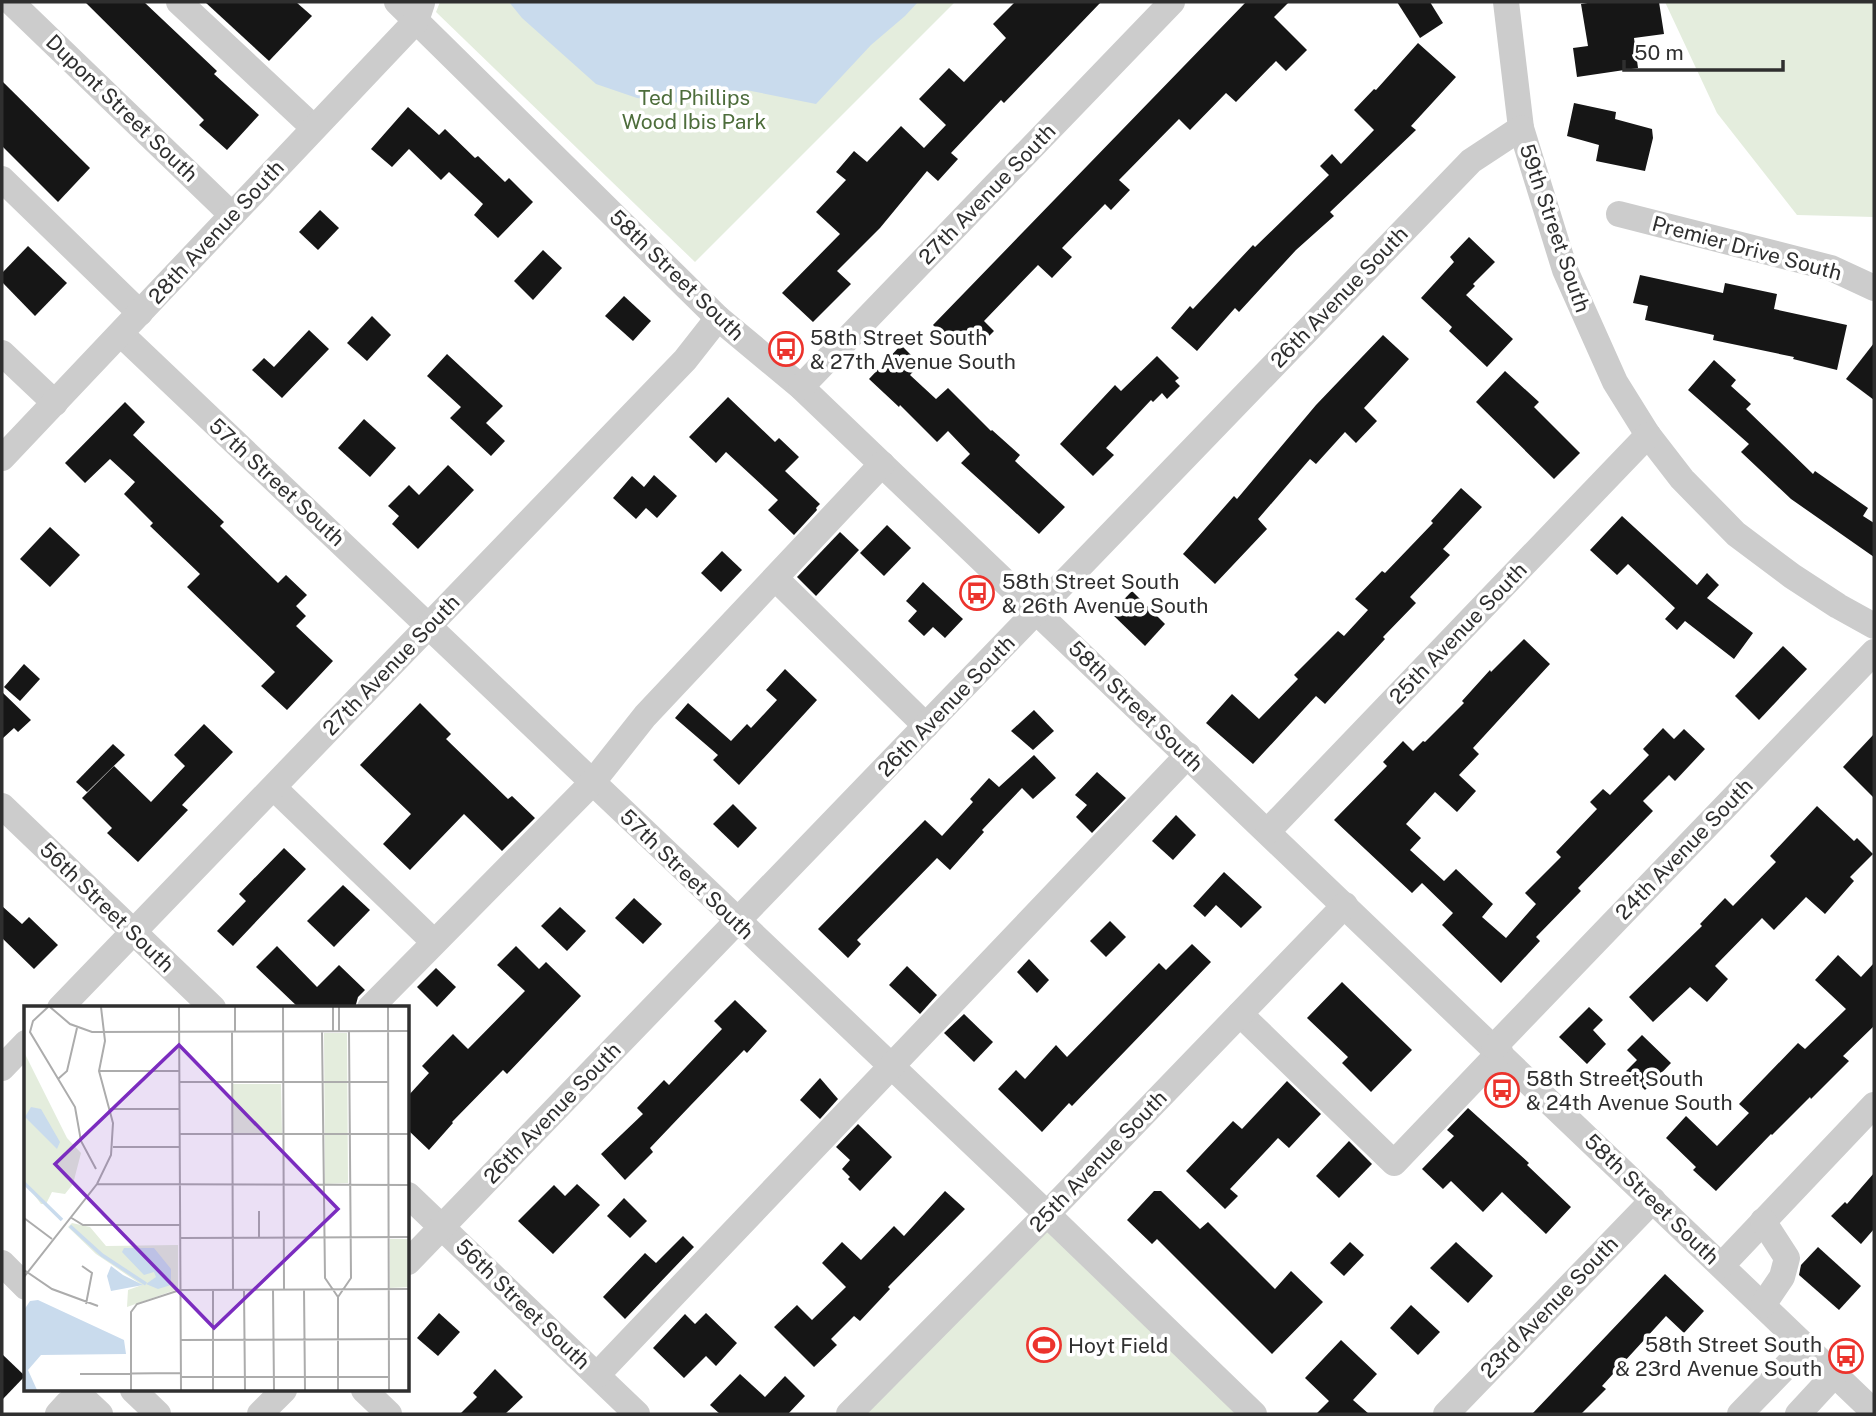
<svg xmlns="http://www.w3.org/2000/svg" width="1876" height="1416" font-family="'Public Sans',sans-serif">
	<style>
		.green { fill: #e4eddd }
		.water { fill: #c9dbed }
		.building { fill: #161616 }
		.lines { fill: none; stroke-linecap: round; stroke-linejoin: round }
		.minor { stroke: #ccc; stroke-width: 26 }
		.labels { text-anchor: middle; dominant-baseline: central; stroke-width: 7; stroke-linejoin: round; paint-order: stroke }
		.park-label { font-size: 21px; fill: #4d6d3b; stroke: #fff }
		.street-label { font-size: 21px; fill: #2f2f2f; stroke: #fff }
		.poi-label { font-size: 21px; fill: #2f2f2f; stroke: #fff; text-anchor: start }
		.inset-river { fill: none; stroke: #c9dbed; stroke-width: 3.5 }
		.inset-road { fill: none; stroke: #acacac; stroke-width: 2 }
		.view { fill: #7b2cbf; fill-opacity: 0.15; stroke: #7b2cbf; stroke-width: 3.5 }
		.inset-edge { fill: none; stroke: #2f2f2f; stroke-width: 3.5 }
	</style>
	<rect width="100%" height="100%" fill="#fff"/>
	<g class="green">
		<polygon points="440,2 955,2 695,262 436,12"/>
		<polygon points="1665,2 1874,2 1874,217 1797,215 1717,113"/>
		<polygon points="1048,1230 1238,1414 866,1414"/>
	</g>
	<polygon class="water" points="509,2 918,2 905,16 871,45 816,104 746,90 681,103 637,98 596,84 522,18"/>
	<g class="building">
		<polygon points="85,2 144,2 217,71 214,74 259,115 227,150 199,125 204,120"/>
		<polygon points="205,2 296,2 312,16 269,61"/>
		<polygon points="1015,2 1101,2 1004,103 1001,100 951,153 958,159 938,181 927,171 880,228 837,271 851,284 813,322 782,293 840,234 816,212 846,180 836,172 854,151 867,162 901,126 924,148 946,125 919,99 949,68 964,82 1006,38 993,24"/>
		<polygon points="1246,2 1289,2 1274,17 1307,50 1286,71 1276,61 1236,102 1226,93 1190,130 1179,119 1119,180 1130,190 1111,210 1105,204 1062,248 1072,257 1052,278 1038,265 984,321 994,331 981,344 969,333 956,347 933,325"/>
		<polygon points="1397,2 1430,2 1443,23 1420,38"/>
		<polygon points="1594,2 1659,2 1664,34 1634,38 1638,68 1577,77 1573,48 1588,46 1581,4"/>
		<polygon points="1418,43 1456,77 1411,126 1416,130 1330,212 1334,216 1296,250 1239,312 1235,308 1197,351 1171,328 1190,306 1193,309 1253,245 1255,247 1329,175 1320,166 1332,154 1341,164 1374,130 1354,110 1374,89 1376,90"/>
		<polygon points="2,81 90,168 58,202 2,146"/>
		<polygon points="1574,103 1616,112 1615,119 1652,129 1653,138 1645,171 1596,161 1599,145 1567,136"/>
		<polygon points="408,107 439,135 445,129 475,158 478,156 505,182 509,178 533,202 498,238 474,215 483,204 449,172 441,180 409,149 392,167 371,149"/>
		<polygon points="320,210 339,228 318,250 299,232"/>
		<polygon points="1469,237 1495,262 1473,284 1475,286 1466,295 1513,339 1487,367 1449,331 1452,327 1421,298 1454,262 1450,257"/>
		<polygon points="28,246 67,283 35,316 2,282 2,273"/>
		<polygon points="543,250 562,268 533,300 514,281"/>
		<polygon points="1640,275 1723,293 1725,283 1777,294 1774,309 1847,325 1837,370 1793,359 1794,357 1713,340 1714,335 1645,320 1648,306 1633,303"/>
		<polygon points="624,296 651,321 633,341 605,316"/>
		<polygon points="372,316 391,335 367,361 347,343"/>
		<polygon points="309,330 329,349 282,398 252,370 264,358 274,367"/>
		<polygon points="1383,335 1409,359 1364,408 1377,421 1356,443 1345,432 1316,464 1310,459 1258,519 1267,529 1215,584 1183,554 1234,496 1237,499 1316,405"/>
		<polygon points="1874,343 1874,400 1846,379"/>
		<polygon points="901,345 920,364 910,375 936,399 948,388 991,431 992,430 1020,455 1015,461 1065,507 1039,534 961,463 970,454 948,431 937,442 900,405 899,407 869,379"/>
		<polygon points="447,354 503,406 486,423 505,441 491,456 450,418 461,407 427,376"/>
		<polygon points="1157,356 1179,378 1175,381 1180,386 1167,399 1162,393 1153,402 1151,400 1106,448 1114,455 1093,476 1060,444 1115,385 1121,391"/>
		<polygon points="1714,360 1736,380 1731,386 1751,404 1746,409 1813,474 1815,471 1868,508 1863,516 1874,523 1874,557 1791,499 1741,452 1749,444 1688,390"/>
		<polygon points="1505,371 1539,402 1534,407 1580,453 1554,479 1476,402"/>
		<polygon points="728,397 775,442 779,438 799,457 785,471 820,504 816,508 817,510 794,535 768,510 778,500 726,452 716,463 689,437"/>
		<polygon points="125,402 145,422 133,435 224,522 220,526 278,583 286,575 307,595 296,606 306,616 296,626 333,661 287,710 261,686 275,672 187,587 200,574 150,526 153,523 124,494 135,482 110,459 85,483 65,463"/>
		<polygon points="364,419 396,448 370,477 338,448"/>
		<polygon points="448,465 474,490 418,549 392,524 399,516 388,506 409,485 419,495"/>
		<polygon points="654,475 677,496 657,518 646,508 636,519 613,498 632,476 644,487"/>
		<polygon points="1461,488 1482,507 1443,549 1450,555 1410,597 1416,603 1383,637 1385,639 1325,704 1316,696 1253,764 1206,723 1232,694 1259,719 1298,679 1294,675 1338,631 1344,636 1368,610 1355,599 1382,571 1385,573 1433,523 1431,521"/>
		<polygon points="1622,516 1697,585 1707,573 1719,585 1707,598 1753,633 1734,659 1685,621 1677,630 1665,619 1675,608 1628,564 1617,575 1590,550"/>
		<polygon points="887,525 911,548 884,576 860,553"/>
		<polygon points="50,527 80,555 50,587 20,559"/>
		<polygon points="840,532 859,550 816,596 797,577"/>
		<polygon points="722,551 742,570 721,592 701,573"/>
		<polygon points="923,582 963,619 945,638 933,627 924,636 908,621 917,611 906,601"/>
		<polygon points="1132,591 1165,624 1145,646 1111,613"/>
		<polygon points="1524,639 1550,664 1473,748 1479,754 1459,775 1476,791 1457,812 1435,792 1406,824 1421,838 1410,850 1444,881 1456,869 1493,904 1482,917 1506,938 1536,904 1525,893 1561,857 1556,852 1597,809 1590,802 1603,789 1610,795 1649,755 1643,749 1663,728 1674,739 1684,729 1705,749 1675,781 1669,775 1643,801 1653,811 1578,888 1581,891 1536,937 1540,941 1501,983 1442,925 1453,913 1422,883 1412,893 1334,820 1387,766 1383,762 1403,741 1413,751 1423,741 1425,742 1464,703 1462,701 1490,670 1491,672"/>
		<polygon points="1783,646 1807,669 1759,720 1735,696"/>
		<polygon points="24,664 40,679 20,701 4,687"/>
		<polygon points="785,669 817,700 739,785 713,760 718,755 675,718 688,703 731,741 747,724 751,728 777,700 766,690"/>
		<polygon points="2,692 31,720 18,732 14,728 2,739"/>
		<polygon points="420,703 451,734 446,739 508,799 512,796 535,818 502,851 464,814 410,870 383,844 411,814 360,765"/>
		<polygon points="1034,710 1054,731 1033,750 1011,731"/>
		<polygon points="204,724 233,752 182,805 188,810 138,862 107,833 112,828 82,798 114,766 151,802 185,766 174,755"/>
		<polygon points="1874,734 1874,798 1843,767"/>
		<polygon points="113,744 125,755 87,792 76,782"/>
		<polygon points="1034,755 1056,778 1033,799 1022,788 982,830 984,832 950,870 937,858 857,940 861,944 848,958 818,929 925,820 942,836 973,802 970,799 989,778 999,787"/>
		<polygon points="1097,772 1126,798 1092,833 1076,817 1087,805 1075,795"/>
		<polygon points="733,804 757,828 738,848 713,824"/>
		<polygon points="1817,806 1854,841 1857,838 1873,854 1850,877 1854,881 1825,914 1806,897 1774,930 1762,918 1715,966 1728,979 1707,1002 1690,987 1653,1022 1629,997 1702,926 1700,924 1725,898 1733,906 1776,862 1770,856"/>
		<polygon points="1176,815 1196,835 1173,860 1152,841"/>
		<polygon points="284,848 306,869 233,946 217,931 246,901 239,894"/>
		<polygon points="1224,872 1262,907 1241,928 1216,905 1205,917 1193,906"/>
		<polygon points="343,885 370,910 334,947 307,921"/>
		<polygon points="634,898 662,924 643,944 615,918"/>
		<polygon points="2,906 22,924 29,917 58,945 34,969 2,938"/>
		<polygon points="560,907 586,931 567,951 541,926"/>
		<polygon points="1110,921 1126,937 1106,957 1090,941"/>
		<polygon points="1192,944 1211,962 1072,1106 1069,1103 1042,1132 998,1089 1016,1070 1025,1079 1056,1045 1067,1057 1159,963 1166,970"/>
		<polygon points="277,946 317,987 339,965 365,990 358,997 355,1008 299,1008 256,967"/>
		<polygon points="516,946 539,969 546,962 581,996 507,1074 503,1070 452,1122 453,1123 429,1150 408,1130 408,1096 429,1073 422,1066 453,1034 468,1049 525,991 497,965"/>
		<polygon points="1838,955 1861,977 1874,963 1874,1026 1843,1056 1849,1061 1811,1099 1810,1097 1772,1135 1771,1134 1716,1191 1693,1170 1696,1167 1666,1138 1686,1116 1717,1146 1749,1113 1739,1104 1798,1043 1805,1049 1846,1009 1815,980"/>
		<polygon points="1029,959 1049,980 1037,993 1017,972"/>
		<polygon points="907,966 937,995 920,1014 889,985"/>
		<polygon points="436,968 456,987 437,1007 417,987"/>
		<polygon points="1342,982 1412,1050 1371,1092 1342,1063 1348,1057 1307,1018"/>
		<polygon points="735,1000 767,1031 747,1053 744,1050 690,1106 650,1148 653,1152 625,1180 601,1154 643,1114 637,1108 664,1080 669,1085 722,1029 714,1021"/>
		<polygon points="1589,1007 1603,1020 1593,1030 1606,1044 1587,1064 1559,1037"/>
		<polygon points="964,1014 993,1042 974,1062 944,1033"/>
		<polygon points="1642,1035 1671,1063 1645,1090 1626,1071 1637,1060 1627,1050"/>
		<polygon points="820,1078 838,1099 820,1119 800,1100"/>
		<polygon points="1287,1081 1321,1114 1289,1148 1278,1138 1230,1189 1238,1196 1225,1209 1186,1171 1233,1121 1242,1129"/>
		<polygon points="1468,1108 1529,1163 1527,1165 1571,1207 1546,1234 1502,1192 1483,1212 1451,1181 1443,1189 1422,1169 1454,1136 1447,1130"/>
		<polygon points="858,1124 892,1157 860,1191 848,1179 850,1177 842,1169 850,1160 836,1147"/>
		<polygon points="1349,1141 1372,1164 1339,1198 1316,1176"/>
		<polygon points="1874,1173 1874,1229 1861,1244 1831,1216 1845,1202 1847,1204"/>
		<polygon points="577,1184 600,1205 553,1254 518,1221 554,1185 565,1196"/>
		<polygon points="945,1191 965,1209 888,1287 890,1289 860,1321 854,1316 831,1339 837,1345 814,1367 774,1327 797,1305 812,1320 846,1287 822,1263 842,1242 861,1260 894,1226 904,1236"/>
		<polygon points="1154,1191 1161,1191 1200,1229 1208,1222 1275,1289 1291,1271 1323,1302 1272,1354 1157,1239 1152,1244 1127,1220"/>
		<polygon points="624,1198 647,1221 630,1238 607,1216"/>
		<polygon points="683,1236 694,1247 625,1319 603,1297 645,1253 656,1263"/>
		<polygon points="1350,1242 1364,1255 1344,1276 1330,1263"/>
		<polygon points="1456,1242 1493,1276 1468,1303 1430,1268"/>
		<polygon points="1818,1247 1861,1286 1839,1310 1799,1275 1801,1265"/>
		<polygon points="1665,1274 1704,1311 1684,1333 1666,1316 1602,1386 1606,1389 1581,1414 1532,1414"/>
		<polygon points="1411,1305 1440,1332 1418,1355 1390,1328"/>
		<polygon points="439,1313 460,1332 438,1356 417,1338"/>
		<polygon points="706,1313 737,1343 716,1366 706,1356 684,1378 653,1348 685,1314 695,1324"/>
		<polygon points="1341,1340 1377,1374 1353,1400 1369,1414 1316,1414 1329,1401 1305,1378"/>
		<polygon points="2,1354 25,1376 2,1400"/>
		<polygon points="495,1369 523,1397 505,1414 460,1414 477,1397 473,1393"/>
		<polygon points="740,1374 765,1397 785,1376 805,1396 788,1414 720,1414 710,1405"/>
	</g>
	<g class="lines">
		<g class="minor">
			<polyline points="11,2 232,215"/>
			<polyline points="179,2 314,128"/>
			<polyline points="397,2 718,318 801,387 1874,1412"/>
			<polyline points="1506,2 1521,128 1565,270 1615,382 1648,435 1682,479 1736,534 1792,576 1838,606 1874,626"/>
			<polyline points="2,179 140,313"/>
			<polyline points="1619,214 1831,268 1874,288"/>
			<polyline points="121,334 1047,1214 1254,1414"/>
			<polyline points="2,353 55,403"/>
			<polyline points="801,387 1172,2"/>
			<polyline points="2,458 416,21 422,3"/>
			<polyline points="775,578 926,726"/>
			<polyline points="274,788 434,942"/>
			<polyline points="2,806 213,1008"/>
			<polyline points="1268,831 1648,435"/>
			<polyline points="60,1008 685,360 718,318"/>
			<polyline points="370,1008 592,783 645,716 882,464"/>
			<polyline points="1240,1014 1394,1163 1500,1052"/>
			<polyline points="1494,1047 1874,652"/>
			<polyline points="2,1068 26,1043"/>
			<polyline points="408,1195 637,1414"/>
			<polyline points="408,1262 1471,161 1521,128"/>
			<polyline points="2,1263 26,1287"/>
			<polyline points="1722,1265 1874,1105"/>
			<polyline points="1763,1305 1782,1277 1787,1258 1763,1221"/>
			<polyline points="597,1375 1188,755"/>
			<polyline points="133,1390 158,1414"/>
			<polyline points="364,1390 389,1414"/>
			<polyline points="58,1414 68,1403 84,1399 100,1414"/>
			<polyline points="260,1414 284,1390"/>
			<polyline points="849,1414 1047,1214 1345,905"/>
			<polyline points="1446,1414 1653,1200"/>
			<polyline points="1740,1414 1806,1346"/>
			<polyline points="1798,1414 1835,1374"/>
		</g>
	</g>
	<defs>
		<g id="bus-ring" transform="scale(1.75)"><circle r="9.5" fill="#fff" stroke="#ec332c" stroke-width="1.5"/><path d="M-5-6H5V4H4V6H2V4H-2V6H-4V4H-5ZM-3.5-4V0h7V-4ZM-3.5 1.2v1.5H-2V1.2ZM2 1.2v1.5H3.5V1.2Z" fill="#ec332c"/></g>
		<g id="stadium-ring" transform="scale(1.75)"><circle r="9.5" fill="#fff" stroke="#ec332c" stroke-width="1.5"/><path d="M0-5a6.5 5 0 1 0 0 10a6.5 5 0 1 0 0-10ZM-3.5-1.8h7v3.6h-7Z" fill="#ec332c"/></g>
	</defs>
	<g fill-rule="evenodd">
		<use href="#bus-ring" x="786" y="349"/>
		<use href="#bus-ring" x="977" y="593"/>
		<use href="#bus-ring" x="1502" y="1090"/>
		<use href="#stadium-ring" x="1044" y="1345"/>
		<use href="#bus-ring" x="1846" y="1356"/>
	</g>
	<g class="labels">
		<g class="park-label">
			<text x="694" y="97">Ted Phillips<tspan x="694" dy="24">Wood Ibis Park</tspan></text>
		</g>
		<g class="street-label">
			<text transform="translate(122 108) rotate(44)">Dupont Street South</text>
			<text transform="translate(987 194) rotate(-46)">27th Avenue South</text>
			<text transform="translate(1555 228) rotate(71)">59th Street South</text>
			<text transform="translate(216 232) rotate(-47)">28th Avenue South</text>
			<text transform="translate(1747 248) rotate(15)">Premier Drive South</text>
			<text transform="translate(677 275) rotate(44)">58th Street South</text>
			<text transform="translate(1339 297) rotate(-46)">26th Avenue South</text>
			<text transform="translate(277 482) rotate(43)">57th Street South</text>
			<text transform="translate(1458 633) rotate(-46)">25th Avenue South</text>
			<text transform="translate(391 665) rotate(-46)">27th Avenue South</text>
			<text transform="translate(946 706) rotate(-46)">26th Avenue South</text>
			<text transform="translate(1136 706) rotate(44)">58th Street South</text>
			<text transform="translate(1684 849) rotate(-46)">24th Avenue South</text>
			<text transform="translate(687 874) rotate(44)">57th Street South</text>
			<text transform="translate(107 907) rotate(44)">56th Street South</text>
			<text transform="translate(552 1113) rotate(-46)">26th Avenue South</text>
			<text transform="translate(1098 1161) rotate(-46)">25th Avenue South</text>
			<text transform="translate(1652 1199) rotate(44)">58th Street South</text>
			<text transform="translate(523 1304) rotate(44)">56th Street South</text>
			<text transform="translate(1549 1307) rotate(-46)">23rd Avenue South</text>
		</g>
		<g class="poi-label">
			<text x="810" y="337">58th Street South<tspan x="810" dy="24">&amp; 27th Avenue South</tspan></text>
			<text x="1002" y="581">58th Street South<tspan x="1002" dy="24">&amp; 26th Avenue South</tspan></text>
			<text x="1526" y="1078">58th Street South<tspan x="1526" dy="24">&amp; 24th Avenue South</tspan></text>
			<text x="1822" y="1344" text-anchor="end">58th Street South<tspan x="1822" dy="24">&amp; 23rd Avenue South</tspan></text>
			<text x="1068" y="1345">Hoyt Field</text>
		</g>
	</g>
	<g transform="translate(24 1006)">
		<rect width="385" height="385" fill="#fff"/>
		<path d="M 300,27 L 323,27 L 324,177 L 301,178 ZM 0,46 L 43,132 L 57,147 L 49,178 L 41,188 L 28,186 L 22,198 L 17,198 L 0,175 ZM 209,78 L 257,78 L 258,127 L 209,127 ZM 48,217 L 66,221 L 82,240 L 154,239 L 154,283 L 103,301 L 104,284 L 118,279 L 72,248 L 44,221 ZM 366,233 L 385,233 L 385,281 L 366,282 Z" fill="#e4eddd"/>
		<path d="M 7,101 L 17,103 L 36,136 L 33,143 L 1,111 ZM 130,242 L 147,263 L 147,279 L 134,283 L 122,278 L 132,271 L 130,266 L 120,269 L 98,246 L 100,242 ZM 87,260 L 99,269 L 119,279 L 87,285 L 83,270 ZM 14,294 L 100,334 L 102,348 L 17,349 L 4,364 L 13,384 L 0,384 L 0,304 L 6,295 Z" fill="#c9dbed"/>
		<path class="inset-river" d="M 0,177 L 38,214M 46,220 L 78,249 L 122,278"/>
		<path class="inset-road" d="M 24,1 L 9,15 L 6,26 L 51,101 L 57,135 L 72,163M 26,1 L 46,18 L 68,26 L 385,25M 155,1 L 157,384M 211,1 L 211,25M 259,1 L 260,283M 309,1 L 309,25M 315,1 L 315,25M 364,1 L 365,384M 208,25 L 209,283M 298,25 L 301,272 L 314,291 L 314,384M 75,65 L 155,65M 34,73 L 43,65 L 53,22M 155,76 L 364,76M 86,103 L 155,103M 155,128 L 385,128M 89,141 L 155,141M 73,178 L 385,179M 235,205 L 235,232M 46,211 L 59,219 L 156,219M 0,212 L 28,233M 157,232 L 385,231M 58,260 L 68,267 L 62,298M 0,264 L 28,283 L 74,300M 0,271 L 73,178 L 87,149 L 89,117 L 75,65 L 81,35 L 77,1M 220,283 L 221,384M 249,283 L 250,384M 280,283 L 281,384M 189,284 L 189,384M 314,291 L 327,272 L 325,25M 156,334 L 385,333M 56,368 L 157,367M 157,371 L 365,371M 107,384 L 107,306 L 113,298 L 156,284 L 385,283"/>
		<path class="view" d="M 155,39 L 314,203 L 190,322 L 31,158 Z"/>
		<rect width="385" height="385" class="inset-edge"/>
	</g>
	<rect width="1876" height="1416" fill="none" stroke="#2f2f2f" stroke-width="7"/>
	<path d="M1624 60v10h159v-10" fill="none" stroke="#2f2f2f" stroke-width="3.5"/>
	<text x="1634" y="60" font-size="21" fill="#2f2f2f" stroke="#ffffff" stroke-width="5" paint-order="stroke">50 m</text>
</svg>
